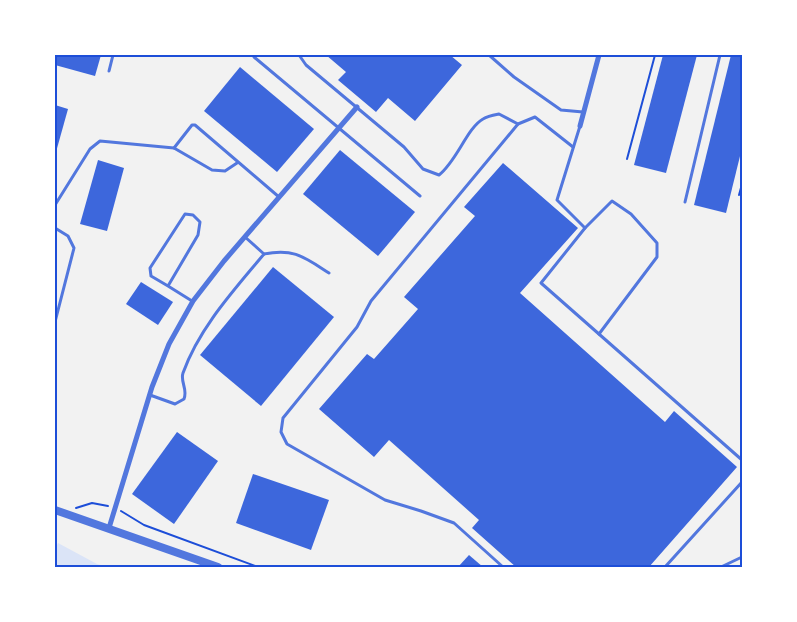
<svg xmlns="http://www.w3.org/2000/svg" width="797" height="622" font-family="'Source Sans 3',sans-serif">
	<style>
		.green { fill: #dbe4f7 }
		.building { fill: #3d67dc }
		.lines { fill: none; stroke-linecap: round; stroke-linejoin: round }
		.path { stroke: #1d4ed8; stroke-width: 2 }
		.service { stroke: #5277de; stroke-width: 3 }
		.minor { stroke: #5277de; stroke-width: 5 }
		.tertiary { stroke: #5277de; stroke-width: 8 }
		.neatline { fill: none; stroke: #1d4ed8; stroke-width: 2 }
	</style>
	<rect width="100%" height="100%" fill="#f2f2f2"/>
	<polygon class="green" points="58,543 97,564 108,567 55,567 55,549"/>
	<g class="building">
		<polygon points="55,55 101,55 95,76 55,65"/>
		<polygon points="326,55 450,55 462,65 415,121 388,98 376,112 338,80 346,72"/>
		<polygon points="663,55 697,55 666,173 634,165"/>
		<polygon points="731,55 742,55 742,148 726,213 694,205"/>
		<polygon points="240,67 314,129 277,172 204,111"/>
		<polygon points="55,105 68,109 56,152 55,152"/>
		<polygon points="340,150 415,212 378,256 303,194"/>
		<polygon points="98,160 124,168 107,231 80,224"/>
		<polygon points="503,163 578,228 520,293 665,422 674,411 737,467 649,567 516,567 472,528 479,520 389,440 374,457 319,409 367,354 374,359 418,309 404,297 475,216 464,207"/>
		<polygon points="273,267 334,317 261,406 200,355"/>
		<polygon points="141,282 173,302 158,325 126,304"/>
		<polygon points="177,432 218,461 174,524 132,494"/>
		<polygon points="253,474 329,500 311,550 236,523"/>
		<polygon points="469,555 483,567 458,567"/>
	</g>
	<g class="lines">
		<g class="path">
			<polyline points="627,159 655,55"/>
			<polyline points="739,195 742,184"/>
			<polyline points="76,508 92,503 108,506"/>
			<polyline points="121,511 144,525 258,567"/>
		</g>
		<g class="service">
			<path d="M 299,55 L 306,65 L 404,147 L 423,169 L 439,175 C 457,161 467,128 483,119 C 488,116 494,115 499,114 L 518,124"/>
			<polyline points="489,55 514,77 561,110 583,112"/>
			<polyline points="254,57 420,196"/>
			<polyline points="109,71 113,55"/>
			<polyline points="580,126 557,200 585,228 541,283 742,460"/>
			<polyline points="237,163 225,171 212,170 174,148 192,125 195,125 279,197"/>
			<polyline points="685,202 720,55"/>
			<polyline points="55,205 90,149 100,141 174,148"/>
			<polyline points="55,228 68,236 74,248 55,322"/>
			<polyline points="585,228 612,201 631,214 657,243 657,257 599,334"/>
			<path d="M 264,254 C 294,248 304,257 329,273"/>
			<polyline points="168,286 151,276 150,268 185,214 193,215 200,222 198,235 168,286 192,301"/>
			<path d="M 150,395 L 175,404 L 184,399 C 188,389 180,382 183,373 C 199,328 234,290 264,254 L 245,237"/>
			<polyline points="503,567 454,523 421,511 385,500 287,444 281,432 283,418 357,327 371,301 518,124 535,117 573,147"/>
			<polyline points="665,567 742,482"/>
			<polyline points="721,567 742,557"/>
		</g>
		<g class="minor">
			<polyline points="580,126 599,55"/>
			<polyline points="109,528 152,387 169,344 193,301 224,261 357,107"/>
		</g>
		<polyline class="tertiary" points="55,510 218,567"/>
	</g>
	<rect width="797" height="622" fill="none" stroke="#ffffff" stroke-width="112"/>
	<rect x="56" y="56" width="685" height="510" class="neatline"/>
</svg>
